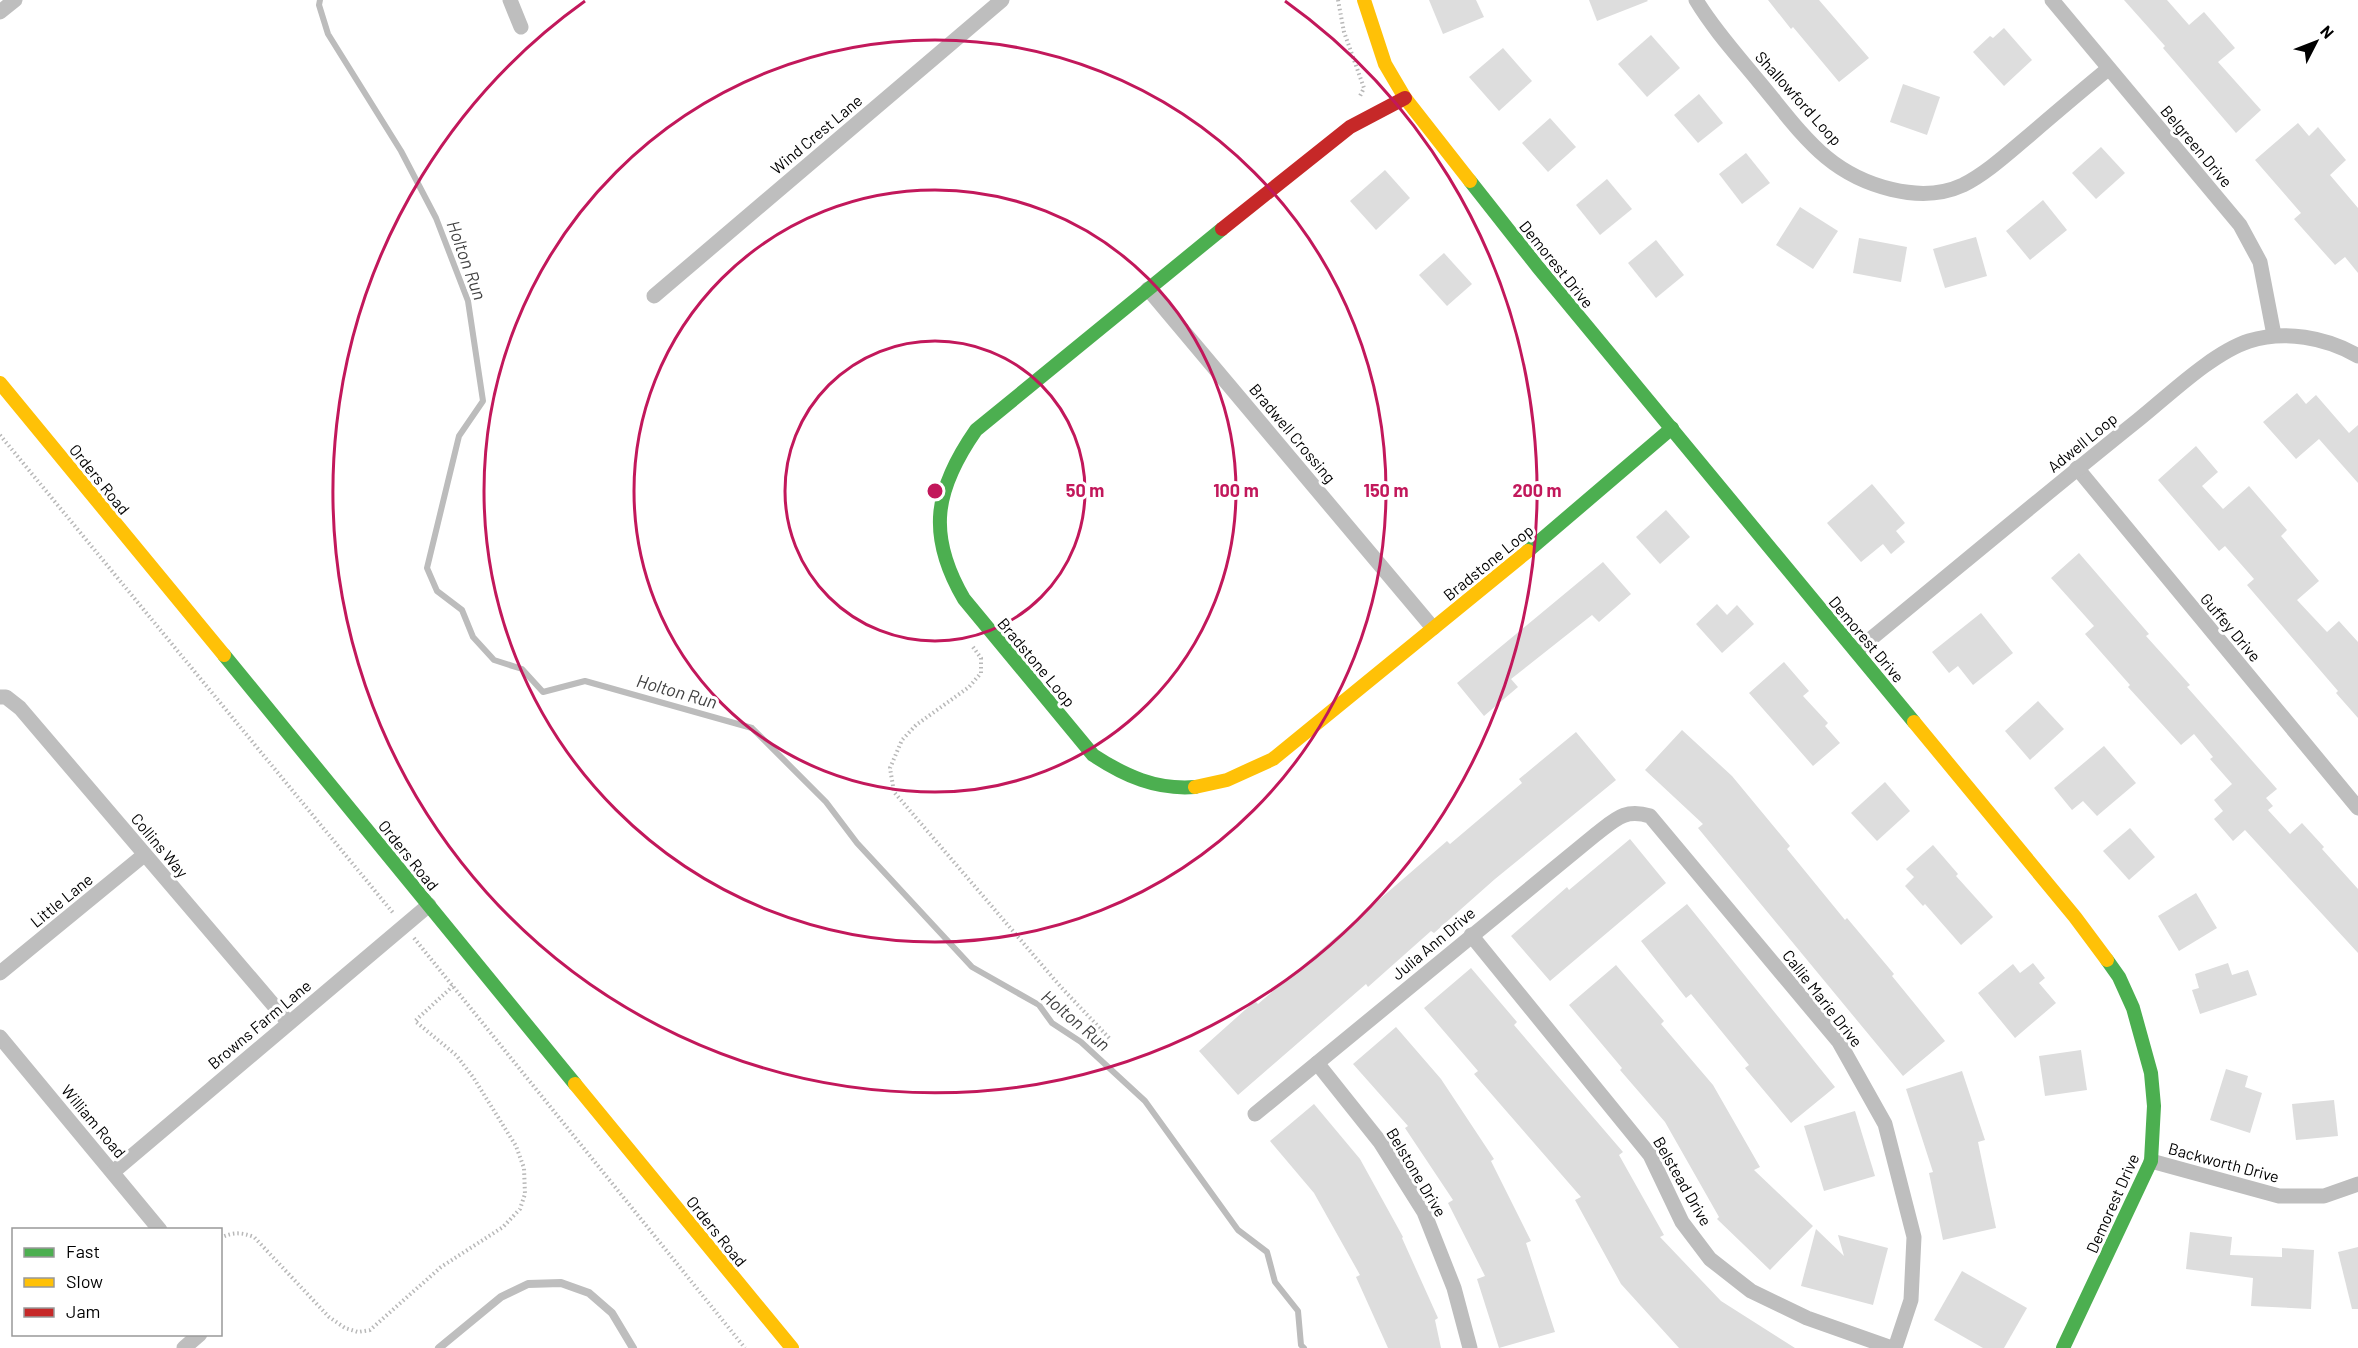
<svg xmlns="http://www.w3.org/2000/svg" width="2358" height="1348" font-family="Barlow,sans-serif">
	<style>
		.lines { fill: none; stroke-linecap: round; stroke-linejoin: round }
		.stream { stroke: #bcbcbc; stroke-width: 6 }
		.building { fill: #ddd }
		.path { stroke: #b8b8b8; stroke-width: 4; stroke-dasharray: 1.5 3; stroke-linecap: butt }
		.lane { stroke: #bebebe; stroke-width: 8 }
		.street { stroke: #bebebe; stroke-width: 15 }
		.fast { stroke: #4caf50; stroke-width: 14 }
		.slow { stroke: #ffc107; stroke-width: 14 }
		.jam { stroke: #c62828; stroke-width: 14 }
		.ring { fill: none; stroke: #c2185b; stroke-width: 3 }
		.labels { text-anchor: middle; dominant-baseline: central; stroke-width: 6; stroke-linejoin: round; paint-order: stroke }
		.street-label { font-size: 16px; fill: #000; stroke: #fff }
		.water-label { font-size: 18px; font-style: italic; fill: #414141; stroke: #fff }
		.centre { fill: #c2185b; stroke: #fff; stroke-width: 3 }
		.ring-label { font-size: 18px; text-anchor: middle; font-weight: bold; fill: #c2185b; stroke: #fff; stroke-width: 6; stroke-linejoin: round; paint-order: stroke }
	</style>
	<rect width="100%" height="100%" fill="#fff"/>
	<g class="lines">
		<polyline class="stream" points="320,0 319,5 328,34 401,151 436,218 468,301 483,401 459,436 427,568 437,591 462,610 473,637 494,660 522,669 543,692 585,681 752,728 826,802 857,843 972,967 1039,1005 1052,1023 1081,1042 1145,1101 1238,1230 1267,1252 1275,1282 1298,1311 1301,1345 1304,1348"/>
	</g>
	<g class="building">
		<polygon points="1429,0 1476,0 1484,17 1443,34"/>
		<polygon points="1589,0 1647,0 1648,1 1597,21"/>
		<polygon points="1768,0 1819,0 1869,58 1839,82 1793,27 1791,29"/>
		<polygon points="2124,0 2167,0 2189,25 2204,12 2235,48 2218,62 2261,110 2236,133 2163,48 2165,46"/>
		<polygon points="2004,28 2032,60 2004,86 1973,52 1990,36 1993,38"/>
		<polygon points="1651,35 1680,68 1647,97 1618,64"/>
		<polygon points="1503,48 1532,81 1499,111 1469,77"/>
		<polygon points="1903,84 1940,97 1927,135 1890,122"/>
		<polygon points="1699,94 1723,123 1698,143 1674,115"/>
		<polygon points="1550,118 1576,147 1548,172 1522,143"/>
		<polygon points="2298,123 2309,136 2318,127 2346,160 2330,175 2358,208 2358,273 2345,257 2335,265 2294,219 2301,213 2255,160"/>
		<polygon points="2101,147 2125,173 2096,199 2072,173"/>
		<polygon points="1746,153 1770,183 1742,204 1719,174"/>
		<polygon points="1385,170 1410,198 1376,230 1350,201"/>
		<polygon points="1607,179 1632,209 1600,235 1576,205"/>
		<polygon points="2043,200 2067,230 2030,260 2006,231"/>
		<polygon points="1800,207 1838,231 1813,269 1776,245"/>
		<polygon points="1976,237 1987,276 1945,288 1933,249"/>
		<polygon points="1859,238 1907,247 1901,282 1853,273"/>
		<polygon points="1656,240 1684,275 1656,298 1628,263"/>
		<polygon points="1444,253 1472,284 1447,306 1419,275"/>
		<polygon points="2297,393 2306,404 2316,395 2349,433 2358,425 2358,483 2319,439 2296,459 2263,422"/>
		<polygon points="2196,446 2218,472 2202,486 2223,509 2249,486 2287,530 2281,536 2319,581 2297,600 2327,632 2339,621 2358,642 2358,718 2336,693 2338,691 2247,585 2254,579 2225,546 2219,551 2158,480"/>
		<polygon points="1872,484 1905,523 1896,531 1905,542 1891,554 1883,544 1861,562 1827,523"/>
		<polygon points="1666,510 1690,537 1660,564 1636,537"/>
		<polygon points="2079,553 2149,634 2146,636 2190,685 2187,687 2277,789 2266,798 2273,806 2268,810 2290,834 2302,823 2324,847 2322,849 2358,889 2358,953 2245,830 2233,841 2214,819 2223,811 2214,800 2232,784 2210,759 2213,757 2194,734 2181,745 2128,687 2130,685 2085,634 2094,626 2051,578"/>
		<polygon points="1603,562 1631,594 1599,622 1592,615 1511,679 1518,687 1484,716 1457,683"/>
		<polygon points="1717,604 1727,615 1737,605 1754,624 1722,653 1696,624"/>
		<polygon points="1981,613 2013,653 1973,685 1958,666 1949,673 1932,652"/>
		<polygon points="1784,662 1809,691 1803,696 1828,723 1825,726 1840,743 1813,766 1749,693"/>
		<polygon points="2038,701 2064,729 2030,760 2005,731"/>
		<polygon points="1682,730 1732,776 1790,846 1787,849 1845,920 1847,918 1894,974 1892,976 1945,1041 1903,1076 1698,828 1703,824 1645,770"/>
		<polygon points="1576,732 1616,780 1495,879 1434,933 1431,931 1368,987 1366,984 1238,1095 1199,1051 1255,1001 1258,1004 1321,950 1447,841 1450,844 1522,783 1519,779"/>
		<polygon points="2104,746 2136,783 2097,816 2083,801 2072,810 2054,788"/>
		<polygon points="1885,782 1910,811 1877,841 1851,813"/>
		<polygon points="2130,828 2155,857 2129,880 2103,851"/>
		<polygon points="1630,839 1666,883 1550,981 1511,936 1567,887 1569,890"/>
		<polygon points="1933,845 1958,874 1956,876 1993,917 1961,945 1925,904 1923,906 1905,886 1914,877 1906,869"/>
		<polygon points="2196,893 2217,928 2179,951 2158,916"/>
		<polygon points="1687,904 1835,1087 1791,1123 1745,1068 1749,1065 1691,994 1686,998 1641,941"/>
		<polygon points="2033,963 2045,978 2039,983 2056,1003 2015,1038 1978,993 2013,964 2020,973"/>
		<polygon points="2228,963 2232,975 2248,970 2257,995 2200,1014 2192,990 2199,988 2195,974"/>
		<polygon points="1616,965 1664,1021 1661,1024 1713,1085 1760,1167 1754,1170 1813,1226 1770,1270 1717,1219 1719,1217 1665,1122 1620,1070 1622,1068 1569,1005"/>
		<polygon points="1471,968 1517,1022 1514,1025 1623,1152 1619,1155 1664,1235 1660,1237 1721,1301 1795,1348 1679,1348 1621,1284 1575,1200 1581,1197 1474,1074 1478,1071 1424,1008"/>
		<polygon points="1396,1027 1441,1079 1494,1159 1491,1161 1531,1241 1526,1243 1555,1332 1499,1348 1477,1279 1485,1276 1448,1203 1453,1200 1405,1128 1408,1126 1353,1064"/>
		<polygon points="2081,1050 2087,1090 2045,1096 2039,1056"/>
		<polygon points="2226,1069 2248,1076 2245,1087 2262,1093 2250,1133 2210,1120"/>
		<polygon points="1962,1071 1985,1140 1978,1142 1996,1228 1943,1240 1929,1173 1933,1172 1906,1089"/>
		<polygon points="2334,1100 2338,1136 2296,1140 2292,1104"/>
		<polygon points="1314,1104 1360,1159 1403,1237 1402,1238 1438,1318 1435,1320 1441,1348 1388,1348 1356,1277 1360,1275 1314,1193 1270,1141"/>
		<polygon points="1855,1111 1875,1176 1824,1191 1804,1126"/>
		<polygon points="1816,1229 1844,1256 1838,1235 1888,1248 1873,1305 1801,1286"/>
		<polygon points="2190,1232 2232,1237 2230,1255 2282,1257 2282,1248 2314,1250 2311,1309 2251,1306 2253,1278 2186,1269"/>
		<polygon points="2358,1247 2358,1309 2352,1309 2338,1252"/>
		<polygon points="1962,1271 2027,1308 2004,1348 1983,1348 1934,1320"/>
	</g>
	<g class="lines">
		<g class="path">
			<polyline points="1338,0 1344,32 1364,88 1359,98"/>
			<polyline points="0,435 394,914"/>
			<polyline points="973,647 981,658 981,673 969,687 916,725 902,740 890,768 894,792 1060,986 1110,1039"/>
			<polyline points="414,938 745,1348"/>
			<path d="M 220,1238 C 233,1232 241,1232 254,1237 L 329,1317 L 345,1328 L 358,1332 L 370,1330 L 441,1267 L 503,1227 L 520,1209 L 525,1194 L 524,1168 L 516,1146 L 473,1077 L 456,1055 L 415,1021 L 453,986"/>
		</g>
		<polyline class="lane" points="439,1348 501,1297 528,1284 561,1283 589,1293 612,1313 633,1348"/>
		<g class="street">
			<polyline points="510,0 521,27"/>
			<path d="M 1696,0 C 1714,30 1738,56 1760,83 C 1781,108 1801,136 1826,157 C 1861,186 1920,205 1963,185 C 1985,174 2006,155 2025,139 C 2053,115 2080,92 2108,69"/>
			<polyline points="2052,0 2240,225 2260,262 2274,335"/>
			<polyline points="0,12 15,0"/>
			<polyline points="1148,289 1433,628"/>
			<polyline points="654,296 1002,0"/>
			<polyline points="2077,468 2358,808"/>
			<path d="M 1856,651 C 1950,574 2043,496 2138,420 C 2168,396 2212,353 2249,341 C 2284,330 2326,337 2358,356"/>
			<polyline points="0,697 6,697 20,708 288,1022"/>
			<polyline points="1471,935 1650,1155 1682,1222 1710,1259 1751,1291 1807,1318 1892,1348"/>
			<polyline points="0,973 144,855"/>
			<polyline points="0,1037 160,1230"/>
			<polyline points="1317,1063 1380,1142 1424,1212 1454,1288 1470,1348"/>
			<path d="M 1255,1114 L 1595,835 C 1615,820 1624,808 1650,816 L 1839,1042 L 1885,1124 L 1914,1237 L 1911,1300 L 1895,1348"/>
			<polyline points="2151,1161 2279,1196 2324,1196 2358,1184"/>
			<polyline points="113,1172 429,905"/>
			<polyline points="184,1348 200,1334"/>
		</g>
		<g class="fast">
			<polyline points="1470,181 1537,266 1914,722"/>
			<polyline points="1528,551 1672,428"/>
			<polyline points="224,655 575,1084"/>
			<path d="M 1195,787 C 1156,790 1125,776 1093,755 L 964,599 C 926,534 935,489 976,430 L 1222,229"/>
			<polyline points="2063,1348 2151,1161 2154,1106 2151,1073 2133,1008 2119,977 2107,960"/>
		</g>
		<g class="slow">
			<polyline points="1364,0 1385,64 1405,98 1470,181"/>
			<polyline points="0,383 224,655"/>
			<polyline points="1914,722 2075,917 2107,960"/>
			<polyline points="1195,787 1227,780 1273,759 1528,551"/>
			<polyline points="575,1084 792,1348"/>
		</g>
		<polyline class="jam" points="1222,229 1350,127 1405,98"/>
	</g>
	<g class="ring">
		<circle cx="935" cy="491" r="150"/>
		<circle cx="935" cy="491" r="301"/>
		<circle cx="935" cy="491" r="451"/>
		<path d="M1285 1A602 602 0 1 1 585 1"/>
	</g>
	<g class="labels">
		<g class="street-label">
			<text transform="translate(1799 98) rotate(48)">Shallowford Loop</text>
			<text transform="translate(816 134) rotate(-40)">Wind Crest Lane</text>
			<text transform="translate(2197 146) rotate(50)">Belgreen Drive</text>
			<text transform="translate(1557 264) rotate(51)">Demorest Drive</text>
			<text transform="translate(1293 433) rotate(50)">Bradwell Crossing</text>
			<text transform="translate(2082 442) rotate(-39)">Adwell Loop</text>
			<text transform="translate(100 479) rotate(51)">Orders Road</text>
			<text transform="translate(1488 562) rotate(-39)">Bradstone Loop</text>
			<text transform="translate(2231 627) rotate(50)">Guffey Drive</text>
			<text transform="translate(1867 639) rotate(50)">Demorest Drive</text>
			<text transform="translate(1037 662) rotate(50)">Bradstone Loop</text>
			<text transform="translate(160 845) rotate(50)">Collins Way</text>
			<text transform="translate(409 855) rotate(51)">Orders Road</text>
			<text transform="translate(61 900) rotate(-39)">Little Lane</text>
			<text transform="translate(1433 943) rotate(-40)">Julia Ann Drive</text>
			<text transform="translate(1823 998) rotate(52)">Callie Marie Drive</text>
			<text transform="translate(259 1024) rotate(-40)">Browns Farm Lane</text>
			<text transform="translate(94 1121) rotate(50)">William Road</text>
			<text transform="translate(2224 1162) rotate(15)">Backworth Drive</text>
			<text transform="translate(1417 1172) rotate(59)">Belstone Drive</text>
			<text transform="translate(1683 1181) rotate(60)">Belstead Drive</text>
			<text transform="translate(2112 1203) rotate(-66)">Demorest Drive</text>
			<text transform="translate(717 1231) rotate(51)">Orders Road</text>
		</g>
		<g class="water-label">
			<text transform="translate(467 260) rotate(70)">Holton Run</text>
			<text transform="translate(677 691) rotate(16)">Holton Run</text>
			<text transform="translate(1076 1020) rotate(40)">Holton Run</text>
		</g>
	</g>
	<circle cx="935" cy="491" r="9" class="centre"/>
	<g class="ring-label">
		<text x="1085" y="497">50 m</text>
		<text x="1236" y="497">100 m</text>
		<text x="1386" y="497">150 m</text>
		<text x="1537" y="497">200 m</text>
	</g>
	<rect x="12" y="1228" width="210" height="108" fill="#ffffff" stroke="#999999" stroke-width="1.5"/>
	<rect x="24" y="1248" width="30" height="9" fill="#4caf50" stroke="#999999" stroke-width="1.5"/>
	<text x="66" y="1258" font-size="18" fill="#000000">Fast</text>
	<rect x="24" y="1278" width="30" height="9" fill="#ffc107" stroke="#999999" stroke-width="1.5"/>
	<text x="66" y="1288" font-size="18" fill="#000000">Slow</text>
	<rect x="24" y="1308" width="30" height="9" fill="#c62828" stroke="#999999" stroke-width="1.5"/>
	<text x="66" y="1318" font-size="18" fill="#000000">Jam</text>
	<g transform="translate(2316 42) rotate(48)" stroke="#ffffff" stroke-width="4.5" paint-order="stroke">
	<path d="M0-4.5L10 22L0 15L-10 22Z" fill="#000000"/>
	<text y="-9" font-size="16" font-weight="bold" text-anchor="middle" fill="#000000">N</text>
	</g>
</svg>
